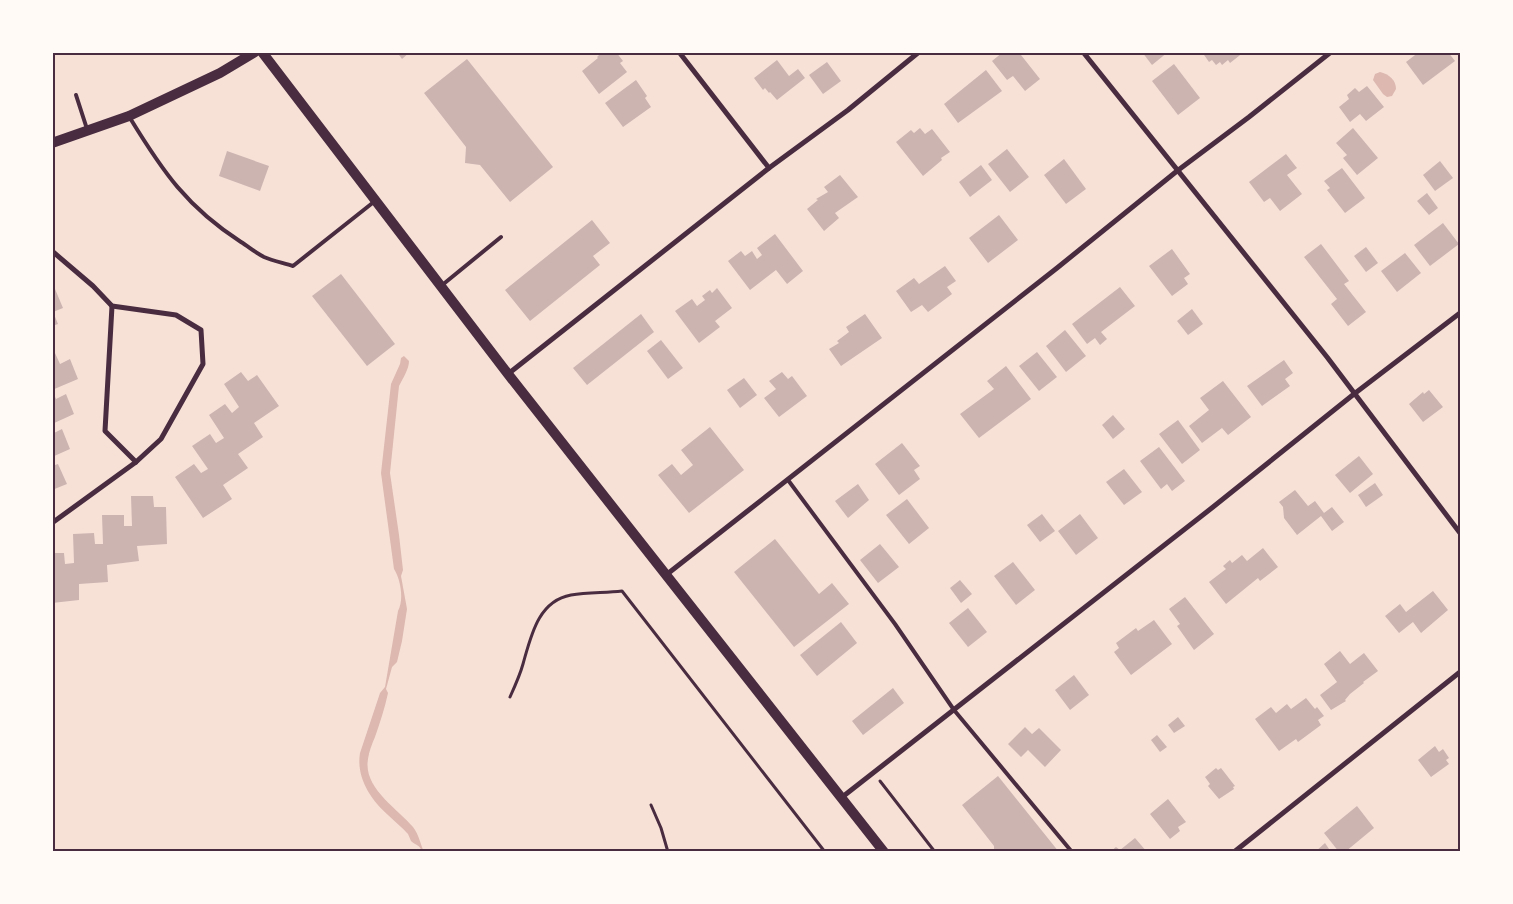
<svg xmlns="http://www.w3.org/2000/svg" width="1513" height="904" font-family="'PT Sans',sans-serif">
	<style>
		.water { fill: #dcb8b0 }
		.building { fill: #ccb4b1 }
		.lines { fill: none; stroke-linecap: round; stroke-linejoin: round }
		.path { stroke: #4a2c40; stroke-width: 3 }
		.service { stroke: #4a2c40; stroke-width: 4 }
		.minor { stroke: #4a2c40; stroke-width: 5 }
		.secondary { stroke: #4a2c40; stroke-width: 10 }
		.neatline { fill: none; stroke: #4a2c40; stroke-width: 2 }
	</style>
	<rect width="100%" height="100%" fill="#f7e1d7"/>
	<g class="water">
		<path d="M 1380,72 C 1389,74 1396,80 1396,89 L 1392,96 L 1387,97 L 1383,94 L 1373,80 L 1375,74 Z"/>
		<path d="M 404,356 L 409,361 C 409,369 403,378 399,386 L 390,473 L 399,535 L 403,570 L 401,576 L 407,609 L 402,641 L 397,662 L 392,667 L 386,689 L 388,693 C 385,708 380,722 375,737 C 372,744 369,751 368,759 C 363,788 397,808 413,827 C 419,835 420,843 424,852 L 422,851 C 418,843 416,846 411,841 C 410,839 409,836 408,834 C 402,827 394,821 388,815 C 370,799 356,777 360,753 L 380,693 L 385,687 L 398,611 C 404,600 401,580 394,569 L 381,473 L 391,384 L 400,364 L 401,358 Z"/>
	</g>
	<g class="building">
		<polygon points="397,52 410,52 402,59"/>
		<polygon points="602,52 604,54 616,52 623,61 620,63 627,72 599,94 582,71 598,58 597,57"/>
		<polygon points="1003,52 1017,52 1021,55 1040,79 1025,91 1013,76 1007,80 992,61"/>
		<polygon points="1142,52 1168,52 1152,65"/>
		<polygon points="1202,52 1244,52 1230,63 1228,60 1222,65 1220,62 1216,65 1212,60 1209,62"/>
		<polygon points="1419,52 1448,52 1455,61 1423,85 1406,62"/>
		<polygon points="467,59 553,167 510,202 480,165 465,163 466,147 424,93"/>
		<polygon points="777,60 789,76 798,69 805,78 777,100 770,92 769,93 765,88 763,90 754,78"/>
		<polygon points="827,62 841,81 823,94 809,75"/>
		<polygon points="1174,64 1200,98 1178,115 1152,81"/>
		<polygon points="986,70 1002,91 958,123 944,104"/>
		<polygon points="636,80 647,96 645,98 651,107 623,127 605,103"/>
		<polygon points="1367,86 1384,107 1366,121 1360,114 1350,122 1339,107 1349,99 1347,95 1355,88 1359,92"/>
		<polygon points="920,128 925,134 932,129 950,152 941,158 942,160 923,176 896,142 911,130 914,133"/>
		<polygon points="1353,128 1378,158 1357,175 1343,158 1347,155 1336,143"/>
		<polygon points="1007,149 1029,177 1010,192 988,164"/>
		<polygon points="227,151 269,166 260,191 219,176"/>
		<polygon points="1286,154 1297,168 1287,175 1302,194 1280,211 1270,198 1264,202 1249,182"/>
		<polygon points="1064,159 1086,189 1066,204 1044,175"/>
		<polygon points="1440,161 1453,178 1435,191 1423,175"/>
		<polygon points="981,165 992,180 970,197 959,182"/>
		<polygon points="1342,168 1365,198 1345,213 1327,190 1330,188 1324,181"/>
		<polygon points="840,175 858,197 835,213 839,218 824,231 807,209 818,200 816,199 828,192 824,187"/>
		<polygon points="1427,193 1438,208 1429,215 1417,201"/>
		<polygon points="999,215 1018,240 988,263 969,238"/>
		<polygon points="592,220 610,243 593,256 600,265 530,321 505,290"/>
		<polygon points="1443,223 1459,244 1430,266 1414,245"/>
		<polygon points="775,234 803,271 787,284 776,270 750,290 728,261 741,251 745,256 752,251 757,259 762,255 757,248"/>
		<polygon points="1321,244 1349,281 1344,284 1366,312 1348,326 1331,304 1337,299 1304,257"/>
		<polygon points="1366,247 1378,263 1366,272 1354,256"/>
		<polygon points="1172,249 1190,274 1184,278 1188,284 1172,296 1149,266"/>
		<polygon points="1405,253 1421,273 1397,292 1381,271"/>
		<polygon points="945,266 956,281 947,287 952,294 928,312 922,305 911,312 896,291 914,278 919,284"/>
		<polygon points="341,274 395,344 367,366 312,296"/>
		<polygon points="1120,287 1135,306 1101,332 1107,339 1100,345 1095,338 1087,344 1072,324"/>
		<polygon points="717,288 732,308 715,321 720,327 699,343 675,311 692,299 697,306 705,300 702,296 710,290 712,293"/>
		<polygon points="55,289 63,308 53,312 58,324 52,326 52,290"/>
		<polygon points="1192,309 1203,324 1188,335 1177,321"/>
		<polygon points="641,314 654,332 587,385 573,368"/>
		<polygon points="865,314 882,338 841,366 829,349 839,343 837,341 849,332 846,327"/>
		<polygon points="1065,330 1086,356 1066,372 1046,346"/>
		<polygon points="661,340 683,368 668,379 647,351"/>
		<polygon points="1037,352 1057,377 1039,391 1019,366"/>
		<polygon points="55,353 60,364 70,359 78,379 52,390 52,354"/>
		<polygon points="1284,360 1293,373 1285,379 1290,386 1262,406 1247,386"/>
		<polygon points="1006,366 1031,399 979,438 960,414 994,389 987,381"/>
		<polygon points="241,372 248,381 257,375 279,406 254,423 263,437 238,454 248,468 223,485 232,499 203,518 175,477 194,464 201,473 208,469 192,446 210,434 216,443 224,438 209,415 225,404 232,413 239,407 224,384"/>
		<polygon points="782,372 788,379 792,376 807,396 779,417 764,398 776,389 769,381"/>
		<polygon points="744,378 757,395 740,408 727,390"/>
		<polygon points="1223,381 1251,417 1228,435 1222,428 1202,443 1189,426 1209,410 1200,398"/>
		<polygon points="52,390 56,399 66,394 74,414 52,424"/>
		<polygon points="1429,390 1443,407 1423,422 1409,404 1423,392 1424,394"/>
		<polygon points="1113,415 1125,429 1113,439 1102,425"/>
		<polygon points="1178,420 1200,450 1182,464 1159,434"/>
		<polygon points="710,427 744,470 689,513 658,475 672,464 681,475 693,465 681,450"/>
		<polygon points="62,429 70,449 52,457 52,434"/>
		<polygon points="902,443 920,466 914,470 920,479 899,495 875,464"/>
		<polygon points="1159,447 1185,481 1172,491 1167,484 1161,489 1140,461"/>
		<polygon points="1359,456 1373,474 1350,493 1335,475"/>
		<polygon points="58,464 67,484 52,490 52,466"/>
		<polygon points="1124,469 1142,492 1124,505 1106,482"/>
		<polygon points="1375,483 1383,495 1366,507 1358,495"/>
		<polygon points="858,484 869,500 848,518 835,501"/>
		<polygon points="1295,490 1308,506 1315,501 1324,513 1332,507 1344,522 1332,531 1321,516 1297,535 1284,518 1283,507 1279,502"/>
		<polygon points="131,496 153,496 154,507 166,507 167,544 137,546 139,561 107,565 108,582 79,584 79,600 52,603 52,553 64,553 65,564 74,563 73,534 94,533 95,544 103,544 102,515 124,515 124,526 132,526"/>
		<polygon points="907,499 929,528 909,544 886,515"/>
		<polygon points="1042,514 1055,531 1040,542 1027,525"/>
		<polygon points="1080,514 1098,538 1076,555 1058,531"/>
		<polygon points="775,539 819,594 832,583 849,604 794,647 734,572"/>
		<polygon points="880,544 899,567 878,583 860,560"/>
		<polygon points="1263,548 1278,567 1260,581 1258,578 1226,604 1209,582 1226,569 1223,566 1230,560 1232,563 1242,555 1247,561"/>
		<polygon points="1013,562 1035,590 1016,605 994,576"/>
		<polygon points="960,580 972,594 961,603 950,588"/>
		<polygon points="1433,591 1448,610 1421,633 1413,622 1399,633 1385,616 1400,604 1406,612"/>
		<polygon points="1185,597 1214,634 1194,650 1177,626 1180,624 1169,609"/>
		<polygon points="968,608 987,632 968,647 949,623"/>
		<polygon points="1154,620 1172,644 1131,675 1114,652 1119,648 1116,643 1136,628 1138,631"/>
		<polygon points="841,622 857,643 817,676 800,655"/>
		<polygon points="1340,651 1350,664 1364,653 1378,671 1363,682 1364,683 1350,694 1345,700 1346,701 1331,710 1320,695 1337,682 1324,664"/>
		<polygon points="1074,675 1089,695 1070,710 1055,690"/>
		<polygon points="893,688 904,703 863,735 852,721"/>
		<polygon points="1306,698 1315,709 1317,707 1324,716 1318,720 1321,725 1298,742 1296,739 1279,751 1255,719 1271,707 1276,713 1287,704 1291,709"/>
		<polygon points="1178,717 1185,726 1174,733 1168,725"/>
		<polygon points="1025,727 1032,734 1039,728 1061,750 1045,767 1028,750 1021,757 1008,744"/>
		<polygon points="1157,735 1167,747 1160,752 1151,740"/>
		<polygon points="1435,746 1439,752 1443,749 1449,758 1446,760 1449,764 1431,777 1418,760"/>
		<polygon points="1216,768 1218,770 1221,768 1235,786 1233,787 1234,789 1219,799 1208,786 1210,784 1205,777"/>
		<polygon points="998,776 1059,852 994,850 994,846 962,805"/>
		<polygon points="1168,799 1186,822 1178,827 1180,831 1170,839 1150,814"/>
		<polygon points="1357,806 1374,828 1345,852 1339,852 1324,833"/>
		<polygon points="1135,838 1147,852 1110,852 1116,847 1120,850"/>
		<polygon points="1325,843 1331,852 1315,852"/>
	</g>
	<g class="lines">
		<g class="path">
			<path d="M 510,697 C 515,686 520,675 523,664 C 531,636 538,601 571,595 C 588,592 605,593 622,591 L 825,852"/>
			<polyline points="880,781 935,852"/>
			<polyline points="651,805 661,828 668,852"/>
		</g>
		<g class="service">
			<polyline points="76,95 87,129"/>
			<path d="M 130,118 C 163,172 187,207 241,242 C 249,247 256,253 264,257 C 273,261 284,263 293,266 L 375,201"/>
			<polyline points="441,286 501,237"/>
			<polyline points="788,480 895,624 954,710 1072,852"/>
		</g>
		<g class="minor">
			<polyline points="679,52 769,168"/>
			<polyline points="1083,52 1327,357 1460,533"/>
			<polyline points="52,251 93,286 112,306 176,315 201,330 203,364 161,439 136,462 52,523"/>
			<polyline points="112,306 105,431 136,462"/>
			<polyline points="508,374 769,168 848,110 919,52"/>
			<polyline points="666,575 1057,268 1177,171 1249,117 1331,52"/>
			<polyline points="841,798 1213,507 1354,394 1460,313"/>
			<polyline points="1234,852 1460,672"/>
		</g>
		<g class="secondary">
			<polyline points="262,52 508,374 884,852"/>
			<polyline points="52,143 129,116 220,73 255,52"/>
		</g>
	</g>
	<rect width="1513" height="904" fill="none" stroke="#fffaf5" stroke-width="108"/>
	<rect x="54" y="54" width="1405" height="796" class="neatline"/>
</svg>
